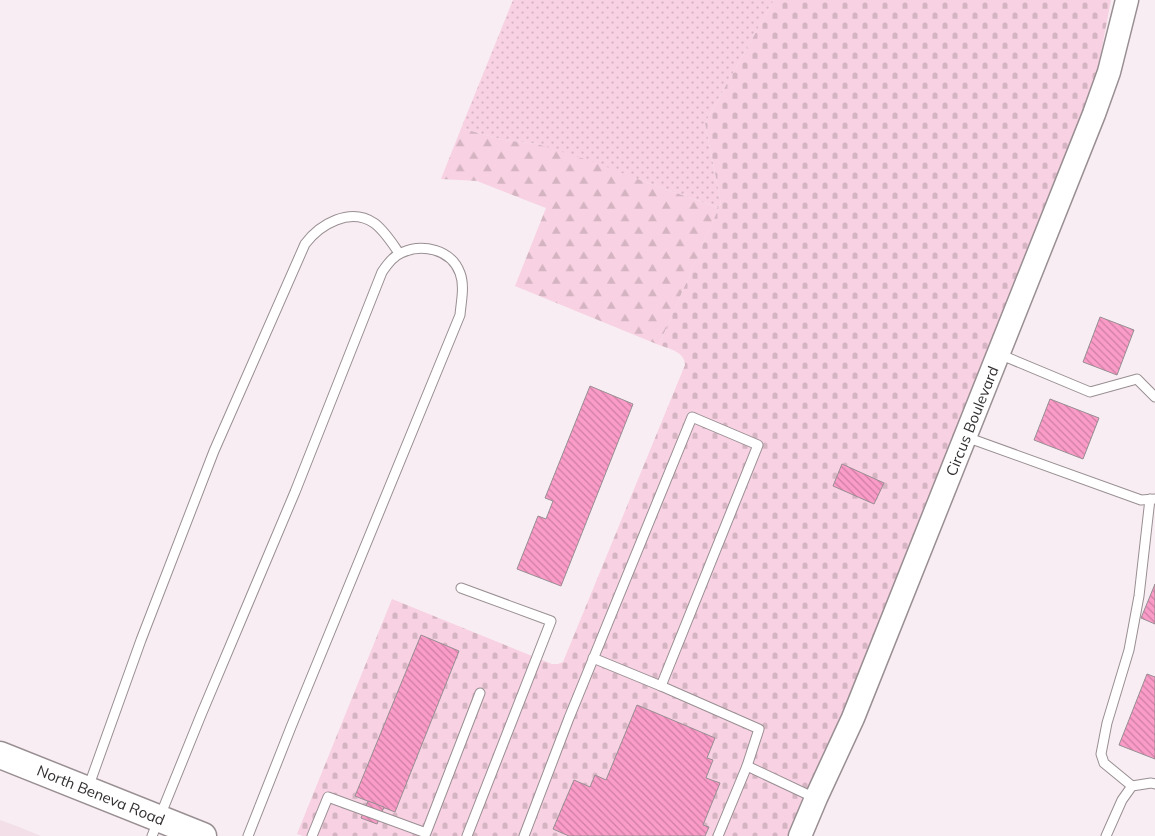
<svg xmlns="http://www.w3.org/2000/svg" width="1155" height="836" font-family="Mulish,sans-serif">
	<style>
		.built { fill: #f3dfe7 }
		.grass { fill: url(#grass-dots) }
		.forest { fill: url(#forest-firs) }
		.cemetery { fill: url(#cemetery-stones) }
		.building { fill: url(#building-back-hatch); stroke: #988e92 }
		.lines { fill: none; stroke-linecap: round; stroke-linejoin: round }
		.service-casing { stroke: #998f93; stroke-width: 11 }
		.tertiary-casing { stroke: #998f93; stroke-width: 25 }
		.secondary-casing { stroke: #998f93; stroke-width: 29 }
		.service { stroke: #fff; stroke-width: 9 }
		.tertiary { stroke: #fff; stroke-width: 22 }
		.secondary { stroke: #fff; stroke-width: 26 }
		.labels { text-anchor: middle; dominant-baseline: central; stroke-width: 5; stroke-linejoin: round; paint-order: stroke }
		.street-label { font-size: 15px; fill: #343032; stroke: #fff }
	</style>
	<defs>
		<pattern id="grass-dots" width="8" height="8" patternUnits="userSpaceOnUse" patternTransform="scale(1.25)"><rect width="8" height="8" fill="#f8d1e2"/><path d="M2 2h.1M6 6h.1" fill="none" stroke="#d5b4c2" stroke-width="1.8" stroke-linecap="round"/></pattern>
		<pattern id="forest-firs" width="22" height="20" patternUnits="userSpaceOnUse" patternTransform="scale(1.25)"><rect width="22" height="20" fill="#f8d1e2"/><path d="M5 1l3.5 6h-7zM16 11l3.5 6h-7z" fill="#d5b4c2"/></pattern>
		<pattern id="cemetery-stones" width="16" height="16" patternUnits="userSpaceOnUse" patternTransform="scale(1.25)"><rect width="16" height="16" fill="#f8d1e2"/><path d="M2 7V4a2 2 0 0 1 4 0v3zM10 15v-3a2 2 0 0 1 4 0v3z" fill="#d5b4c2"/></pattern>
		<pattern id="building-back-hatch" width="6" height="6" patternUnits="userSpaceOnUse" patternTransform="scale(1.25)"><rect width="6" height="6" fill="#fb9bc8"/><path d="M-1 5l2 2M0 0l6 6M5-1l2 2" fill="none" stroke="#cc7fa3"/></pattern>
	</defs>
	<rect width="100%" height="100%" fill="#f8edf2"/>
	<polygon class="built" points="0,820 19,827 41,836 0,836"/>
	<polygon class="grass" points="513,0 774,0 705,123 721,203 719,208 537,144 504,140 464,129 462,126"/>
	<polygon class="forest" points="462,126 464,129 504,140 537,144 594,162 645,182 719,208 659,345 515,286 546,208 477,181 441,179"/>
	<path class="cemetery" d="M 774,0 L 1111,0 L 1098,68 L 1088,96 L 843,713 L 801,802 L 788,836 L 303,836 L 297,834 L 392,599 L 552,664 L 558,664 L 563,662 L 685,365 C 685,352 670,349 659,345 L 721,203 L 705,123 Z"/>
	<g class="building">
		<polygon points="1100,317 1134,330 1117,375 1083,362"/>
		<polygon points="590,386 633,404 561,586 517,569 538,516 546,519 553,501 545,498"/>
		<polygon points="1050,399 1099,418 1083,459 1034,440"/>
		<polygon points="842,464 884,483 874,504 833,486"/>
		<polygon points="1155,584 1155,624 1141,618"/>
		<polygon points="421,635 459,651 395,812 355,796"/>
		<polygon points="1147,674 1155,677 1155,759 1119,745"/>
		<polygon points="637,705 715,738 707,758 713,760 706,778 720,783 703,825 709,827 705,836 569,836 553,829 574,780 590,787 595,775 606,780"/>
		<polygon points="368,801 384,807 377,824 361,818"/>
	</g>
	<g class="lines">
		<g class="service-casing">
			<g id="service">
				<polyline points="999,354 1090,392 1137,379 1155,397"/>
				<polyline points="966,437 1141,500 1155,499"/>
				<polyline points="461,588 551,621 467,836"/>
				<polyline points="593,658 661,686"/>
				<polyline points="747,766 815,798"/>
				<polyline points="1132,786 1104,763 1101,754 1107,723 1129,650 1139,596 1150,499"/>
				<path d="M 88,788 L 141,640 L 214,451 L 305,244 C 320,224 350,207 374,223 C 384,230 392,243 399,253"/>
				<path d="M 152,836 L 201,715 L 295,492 L 382,272 C 386,266 393,256 401,253 C 422,243 451,249 460,273 C 465,286 461,302 460,315 L 291,727 L 248,836"/>
				<polyline points="312,836 328,797 426,833 480,693"/>
				<polyline points="524,836 569,718 692,417 758,445 661,686 759,729 747,766 718,836"/>
				<polyline points="1106,836 1122,800 1132,786 1151,783 1155,784"/>
			</g>
		</g>
		<g class="tertiary-casing">
			<polyline id="tertiary" points="800,836 816,798 853,718 1094,114 1109,72 1127,0"/>
		</g>
		<g class="secondary-casing">
			<polyline id="secondary" points="0,755 203,836"/>
		</g>
		<use href="#service" class="service"/>
		<use href="#tertiary" class="tertiary"/>
		<use href="#secondary" class="secondary"/>
	</g>
	<g class="labels">
		<g class="street-label">
			<text transform="translate(972 421) rotate(-68)">Circus Boulevard</text>
			<text transform="translate(101 795) rotate(22)">North Beneva Road</text>
		</g>
	</g>
</svg>
